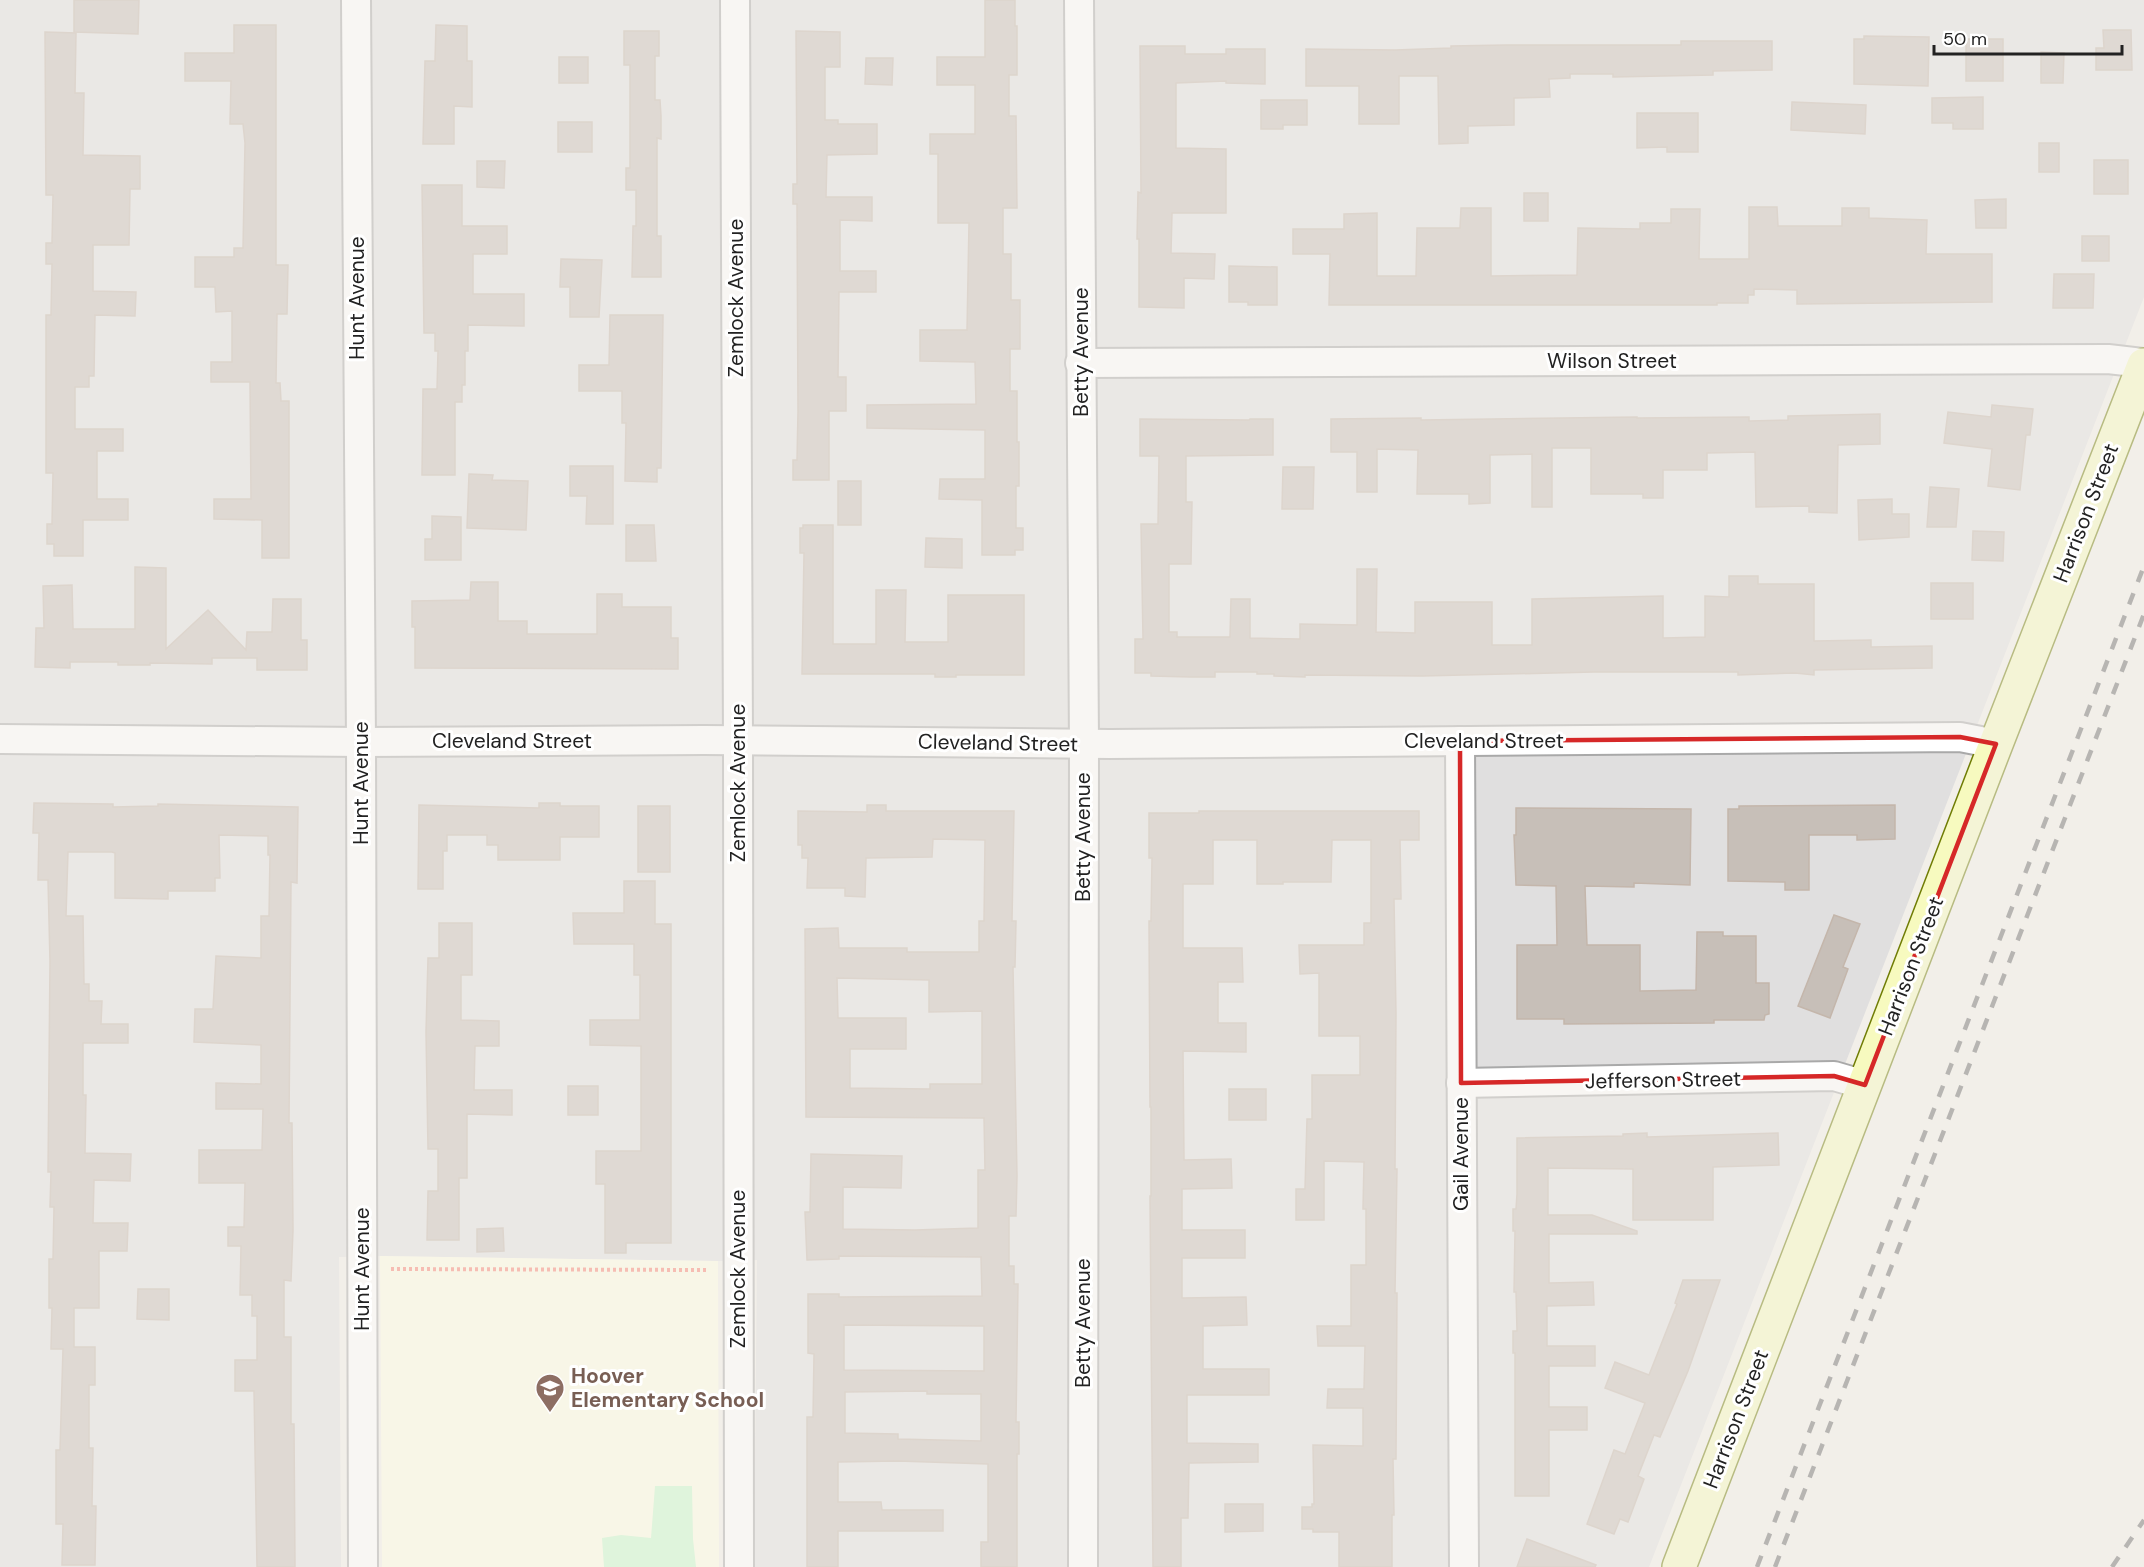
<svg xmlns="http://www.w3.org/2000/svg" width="2144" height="1567" font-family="'DM Sans',sans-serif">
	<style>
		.residential { fill: #e0dfdf }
		.education { fill: #ffffe5 }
		.park { fill: #c8facc }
		.building { fill: #c7bfb8; stroke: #c4b6ab; stroke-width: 1.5; fill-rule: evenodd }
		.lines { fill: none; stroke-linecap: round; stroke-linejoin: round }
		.minor-casing { stroke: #a9a9a9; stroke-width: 32 }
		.secondary-casing { stroke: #707d05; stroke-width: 36 }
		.path { stroke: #fa8072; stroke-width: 4; stroke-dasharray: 3 3; stroke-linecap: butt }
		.minor { stroke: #fff; stroke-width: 28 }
		.secondary { stroke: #f7fabf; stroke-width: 33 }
		.rail { stroke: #707070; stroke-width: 4.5; stroke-dasharray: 12 12; stroke-linecap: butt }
		.marked { fill: none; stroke: #d62828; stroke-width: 4.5; stroke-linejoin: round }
		.labels { text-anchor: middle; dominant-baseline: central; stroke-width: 6; stroke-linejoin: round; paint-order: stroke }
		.street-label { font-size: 21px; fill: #222; stroke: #fff }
		.education-label { font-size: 21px; font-weight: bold; fill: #785e54; stroke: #fff; text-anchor: start }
	</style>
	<rect width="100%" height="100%" fill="#f2efe9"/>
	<polygon class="residential" points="0,0 2144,0 2144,297 1649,1567 754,1567 757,1260 718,1261 380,1256 339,1257 341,1567 0,1567"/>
	<polygon class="education" points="380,1256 718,1261 719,1567 382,1567"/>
	<polygon class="park" points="655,1486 692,1486 693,1539 696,1567 604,1567 602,1538 621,1535 651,1538"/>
	<g class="building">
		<polygon points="74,0 139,0 138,34 74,32"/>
		<polygon points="985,0 1015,0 1015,26 1017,26 1017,75 1009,75 1009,116 1016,116 1017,208 1003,208 1003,254 1011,254 1011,300 1020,300 1020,349 1010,349 1010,391 1017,391 1017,442 1019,442 1019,486 1016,486 1016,528 1023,528 1023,550 1015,550 1015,555 982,555 982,500 939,499 940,479 985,479 985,430 867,428 867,405 976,404 975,362 920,361 920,330 967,330 969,223 938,223 938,154 930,154 930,134 975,134 975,85 937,85 937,57 985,57"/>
		<polygon points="234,25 276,25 276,265 288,265 287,314 277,314 276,383 280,383 281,401 289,401 289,558 262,558 262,520 214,519 214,499 251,499 250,382 211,382 211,362 232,362 232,311 216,312 215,287 195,287 195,257 234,257 234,248 243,248 245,143 243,124 230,124 231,81 185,81 185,53 234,53"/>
		<polygon points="436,25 467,26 467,61 472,61 472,107 454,106 454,144 423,144 425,61 435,61"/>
		<polygon points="2103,30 2131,30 2132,70 2096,70 2096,48 2104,48"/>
		<polygon points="624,31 659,31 659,56 655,56 655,100 660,100 661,116 661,139 657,138 657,236 661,236 661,277 632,277 633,226 636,226 636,190 626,190 626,168 630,168 630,65 624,65"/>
		<polygon points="796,31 840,32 840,67 825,67 825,120 838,120 838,124 877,124 877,154 827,155 826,197 872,197 872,221 840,220 840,271 876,271 876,292 839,292 838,377 846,377 846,411 829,411 829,480 793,480 793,460 797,460 798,411 797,204 793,204 793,184 797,184"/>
		<polygon points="45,32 76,33 75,93 84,93 83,155 140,156 140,189 130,189 129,245 93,245 93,291 136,292 135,316 95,315 94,376 89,376 89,387 75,387 75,429 123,429 123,451 97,451 97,499 128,499 128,520 83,520 83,556 54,556 54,544 47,544 47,524 52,524 53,473 46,473 46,315 51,315 52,264 46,264 46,243 52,243 53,195 46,195"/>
		<polygon points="1864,36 1929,37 1928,86 1854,84 1854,39 1864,39"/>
		<rect x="1966" y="39" width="37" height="42"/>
		<polygon points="1681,41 1772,41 1772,70 1713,71 1713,75 1613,77 1613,74 1570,74 1570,78 1549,79 1550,97 1514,98 1514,125 1468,126 1468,143 1439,144 1438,76 1399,76 1399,124 1359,124 1359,86 1306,86 1306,49 1395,50 1451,48 1451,46 1506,45 1681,45"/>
		<polygon points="1140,46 1185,46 1185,54 1226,54 1226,49 1265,49 1265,84 1226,83 1226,81 1176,83 1176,148 1226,149 1226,213 1172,213 1171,253 1215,254 1214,279 1184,278 1184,308 1139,307 1139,239 1137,239 1138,192 1141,193"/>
		<polygon points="2041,52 2064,53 2063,83 2041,83"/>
		<rect x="559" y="57" width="29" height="26"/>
		<polygon points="866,58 893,58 892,85 865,84"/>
		<polygon points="1983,97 1983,129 1953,129 1953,123 1932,123 1932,98"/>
		<polygon points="1261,100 1307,100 1307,125 1283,125 1283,129 1261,129"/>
		<polygon points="1792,102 1866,105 1865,134 1791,130"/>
		<polygon points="1637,113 1698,113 1698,152 1667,152 1667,147 1637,148"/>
		<rect x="558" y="122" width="34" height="30"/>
		<rect x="2039" y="143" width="20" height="29"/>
		<rect x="2094" y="160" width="34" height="34"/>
		<polygon points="477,161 505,161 504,188 477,187"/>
		<polygon points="422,185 462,185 462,226 507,226 507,254 473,254 473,294 524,294 524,326 468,325 468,351 465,351 465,385 462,385 462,402 455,402 455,475 422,475 423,389 437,389 438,351 435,351 435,333 424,333"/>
		<rect x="1524" y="193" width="24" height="28"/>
		<polygon points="2006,199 2006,228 1976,228 1975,200"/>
		<polygon points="1749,207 1777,207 1778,226 1842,226 1842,208 1869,208 1869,218 1927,220 1926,254 1992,254 1992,302 1797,304 1797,290 1754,289 1754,295 1748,295 1748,303 1717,303 1717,305 1329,305 1330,254 1293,254 1293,229 1344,229 1344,214 1377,213 1377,276 1416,276 1417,228 1460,228 1461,208 1491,208 1491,276 1577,275 1578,228 1640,229 1640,223 1671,223 1671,209 1700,209 1699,259 1749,259"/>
		<rect x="2082" y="236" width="27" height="25"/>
		<polygon points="561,259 602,260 599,317 570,317 570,287 560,287"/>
		<polygon points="1229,266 1277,267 1277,305 1248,305 1248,302 1229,302"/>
		<polygon points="2054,274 2094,274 2093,308 2053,308"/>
		<polygon points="610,315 663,315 661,468 657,468 657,482 625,481 626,423 622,423 622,391 579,391 579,365 609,365"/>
		<polygon points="1992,405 2033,409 2030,435 2026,435 2020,490 1988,486 1992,449 1944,443 1948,412 1991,417"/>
		<polygon points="1880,414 1880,444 1838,445 1837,513 1809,512 1809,506 1756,507 1755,452 1707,453 1707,470 1663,470 1663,498 1643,498 1643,494 1591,494 1591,448 1552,448 1552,507 1532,507 1532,454 1490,455 1490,503 1469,504 1469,494 1417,494 1418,450 1377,449 1377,492 1357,492 1357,452 1331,452 1331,419 1421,418 1421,420 1637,417 1637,418 1749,417 1749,421 1788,420 1788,416"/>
		<polygon points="1140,419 1249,420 1250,419 1273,419 1273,455 1186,456 1186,502 1192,502 1191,564 1169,564 1169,632 1177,632 1177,637 1230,637 1231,599 1250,599 1250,638 1300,639 1300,624 1357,625 1357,569 1377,569 1376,632 1415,633 1415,602 1492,602 1492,645 1532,645 1532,599 1663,596 1663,638 1705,637 1705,596 1729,597 1729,576 1758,576 1758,584 1814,584 1814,641 1871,640 1871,647 1932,646 1932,668 1814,670 1814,675 1795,673 1738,675 1738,672 1594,672 1422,676 1305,675 1305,677 1274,676 1274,674 1257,674 1257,672 1215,672 1215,677 1191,677 1151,676 1151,673 1135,673 1135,639 1143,639 1141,524 1158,524 1159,456 1140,456"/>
		<polygon points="570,466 613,466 613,524 586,524 587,496 570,496"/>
		<polygon points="1283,467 1314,467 1313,509 1282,509"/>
		<polygon points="469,474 493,475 492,480 528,481 526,530 467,528"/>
		<rect x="838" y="481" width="23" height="44"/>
		<polygon points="1930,487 1959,489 1956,527 1927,527"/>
		<polygon points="1892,499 1892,514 1909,514 1909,537 1859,540 1858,500"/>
		<polygon points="432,516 461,517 461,560 425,560 425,539 432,539"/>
		<polygon points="626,525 654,525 656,561 626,561"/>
		<polygon points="803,525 833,525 833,644 876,644 876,590 906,590 905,642 948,642 948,595 1024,595 1024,675 956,675 956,677 935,677 935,674 802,674 804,553 800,553 800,528 803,528"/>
		<polygon points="1973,531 2004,532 2003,561 1972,560"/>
		<polygon points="926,538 962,539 962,568 925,567"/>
		<polygon points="135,567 166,568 166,649 208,610 246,650 247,632 272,632 273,599 301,599 301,640 307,640 307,670 257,670 257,658 212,658 212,664 150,663 150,665 118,665 118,662 70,662 70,668 35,667 36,628 44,628 43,586 72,585 73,629 135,629"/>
		<polygon points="471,582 498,582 498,621 527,621 527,634 597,634 597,594 622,594 622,607 671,607 671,638 678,638 678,669 415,668 415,627 412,627 412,601 470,600"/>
		<rect x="1931" y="583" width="42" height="36"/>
		<polygon points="34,803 113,804 113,807 158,806 158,804 298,807 297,883 291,882 289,1123 292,1123 293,1230 291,1281 284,1280 284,1337 291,1337 291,1424 294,1424 295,1567 257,1567 254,1391 235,1391 235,1360 257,1360 257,1316 252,1316 252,1295 240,1295 241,1246 228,1246 228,1227 244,1227 245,1183 199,1183 199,1150 262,1150 263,1109 216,1109 216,1083 261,1084 261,1045 194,1042 195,1009 213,1009 216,956 261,958 261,916 269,916 270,855 268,855 268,836 219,835 220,878 215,878 215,891 168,891 168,899 115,898 115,853 112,852 68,852 66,916 83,916 84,984 89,984 89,1001 102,1001 101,1024 128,1024 128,1043 83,1043 83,1095 86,1095 85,1153 131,1154 130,1181 94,1180 93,1223 128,1223 127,1251 99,1251 99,1308 74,1308 74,1347 95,1347 95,1385 89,1385 89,1448 93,1448 92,1506 96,1506 95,1565 62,1565 63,1524 56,1524 56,1450 60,1450 63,1349 51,1349 52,1308 49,1308 49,1259 53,1259 54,1207 50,1207 51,1172 48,1172 50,962 48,880 38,880 39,833 33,833"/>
		<polygon points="539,803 560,803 560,806 599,806 599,837 560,837 560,860 498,860 498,845 487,845 487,835 447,835 447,851 443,851 443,889 418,889 419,805 539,808"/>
		<path d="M 867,805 L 886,805 L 886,811 L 1014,811 L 1012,921 L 1016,921 L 1015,967 L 1013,967 L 1017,1176 L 1016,1216 L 1009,1216 L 1009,1266 L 1014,1266 L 1014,1284 L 1018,1284 L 1016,1422 L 1019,1422 L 1019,1454 L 1017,1454 L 1017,1567 L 981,1567 L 981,1542 L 988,1542 L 988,1464 L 898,1461 L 838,1462 L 838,1502 L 881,1502 L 882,1510 L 943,1510 L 943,1531 L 838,1531 L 838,1567 L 807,1567 L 807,1417 L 813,1417 L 814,1354 L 808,1353 L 808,1294 L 839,1294 L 839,1297 L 982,1296 L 981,1257 L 839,1256 L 839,1259 L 807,1260 L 805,1212 L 810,1212 L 811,1154 L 902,1156 L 901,1188 L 843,1187 L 843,1229 L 915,1230 L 978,1228 L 978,1170 L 985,1170 L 984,1118 L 806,1117 L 805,929 L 838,928 L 839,948 L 907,948 L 907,952 L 979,952 L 979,921 L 984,921 L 985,840 L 933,839 L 932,857 L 866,858 L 865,897 L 845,896 L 845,888 L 807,888 L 808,858 L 802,858 L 802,845 L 798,845 L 798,811 L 867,812 ZM 837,978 L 929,980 L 929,1012 L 982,1011 L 982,1084 L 930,1084 L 930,1089 L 850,1088 L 850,1049 L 906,1049 L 906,1018 L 838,1018 ZM 844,1325 L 984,1326 L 984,1371 L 844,1370 ZM 927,1391 L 927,1394 L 981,1394 L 981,1441 L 898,1439 L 898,1434 L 845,1433 L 845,1392 Z"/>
		<polygon points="1895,805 1895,839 1857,840 1857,835 1809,835 1809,890 1785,890 1785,882 1728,881 1728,809 1739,809 1739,806"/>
		<rect x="638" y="806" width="32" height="66"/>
		<polygon points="1516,808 1691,809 1690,885 1634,883 1634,887 1585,886 1587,945 1640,945 1640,991 1696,990 1697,932 1723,932 1723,936 1756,936 1756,983 1769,983 1769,1014 1765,1015 1764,1020 1714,1020 1714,1023 1564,1024 1564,1019 1517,1019 1517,945 1557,945 1556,886 1516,885 1514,835 1516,835"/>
		<polygon points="1199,811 1419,811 1419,840 1400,840 1401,899 1394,899 1396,1014 1395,1169 1397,1169 1395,1293 1397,1293 1396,1459 1393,1459 1394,1515 1392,1515 1392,1567 1339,1567 1339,1532 1313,1532 1313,1529 1302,1529 1302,1507 1312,1507 1312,1504 1314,1504 1313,1445 1363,1446 1363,1408 1327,1408 1328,1389 1364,1389 1365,1346 1318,1346 1317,1326 1351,1326 1351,1265 1366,1265 1366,1209 1363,1209 1364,1162 1324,1161 1324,1220 1296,1220 1296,1189 1305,1189 1307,1119 1312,1119 1312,1075 1360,1075 1360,1036 1319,1036 1319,973 1300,974 1299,945 1364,945 1364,923 1371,923 1371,840 1332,840 1331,882 1283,882 1283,884 1257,884 1257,840 1213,840 1213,884 1183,884 1183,948 1242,948 1243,982 1218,982 1218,1023 1246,1023 1246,1052 1183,1051 1184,1160 1231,1159 1232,1188 1182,1189 1182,1230 1245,1230 1245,1258 1182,1258 1182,1298 1246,1297 1247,1325 1203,1326 1203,1369 1269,1369 1269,1395 1187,1395 1187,1443 1258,1444 1258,1462 1189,1463 1188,1518 1181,1518 1181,1567 1153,1567 1150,1196 1151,1196 1151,1107 1150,1107 1149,921 1151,921 1152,858 1149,858 1149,813 1199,813"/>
		<polygon points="624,881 655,881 655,924 671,924 671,1243 626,1243 626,1253 605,1253 605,1184 596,1184 596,1151 641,1151 641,1046 590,1045 590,1020 640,1020 640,975 634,975 634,944 574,944 573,913 624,913"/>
		<polygon points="1834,915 1860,924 1843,967 1848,969 1830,1018 1798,1006"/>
		<polygon points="439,923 472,923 472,975 461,975 461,1020 499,1021 499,1046 475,1046 474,1090 512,1090 512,1115 467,1114 467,1178 459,1178 459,1240 427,1240 428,1191 438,1191 438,1149 428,1149 426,1032 428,958 439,958"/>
		<rect x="568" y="1086" width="30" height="29"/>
		<rect x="1229" y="1089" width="37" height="31"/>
		<polygon points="1647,1133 1647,1137 1778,1133 1779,1165 1713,1167 1713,1220 1633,1220 1633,1169 1548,1168 1548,1215 1592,1215 1637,1231 1637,1234 1549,1234 1549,1283 1593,1282 1594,1305 1547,1306 1547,1346 1595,1346 1595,1366 1549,1366 1549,1407 1587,1407 1587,1430 1549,1430 1549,1496 1515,1496 1515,1353 1513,1353 1513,1331 1517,1331 1516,1292 1514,1292 1515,1231 1513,1231 1513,1209 1516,1209 1517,1194 1517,1138 1623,1136 1623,1134"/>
		<polygon points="503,1228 504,1251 477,1252 477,1229"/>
		<polygon points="1683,1280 1720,1280 1688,1371 1660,1437 1654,1435 1638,1476 1644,1479 1628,1522 1620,1519 1614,1534 1587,1524 1614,1450 1625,1454 1645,1403 1605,1388 1615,1362 1649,1375 1677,1304 1675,1303"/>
		<polygon points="138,1289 169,1289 169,1320 137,1319"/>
		<polygon points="1225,1504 1263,1504 1263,1531 1225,1532"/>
		<polygon points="1527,1539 1596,1565 1595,1567 1517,1567"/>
	</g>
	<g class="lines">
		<g class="minor-casing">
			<g id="minor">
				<polyline points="356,0 361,742 363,1567"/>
				<polyline points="735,0 738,741 739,1567"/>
				<polyline points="1079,0 1084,744 1083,1567"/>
				<polyline points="1080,363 2108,359 2144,363"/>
				<polyline points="0,739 361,742 704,740 1110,744 1960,737 1996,744"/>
				<polyline points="1460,741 1464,1567"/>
				<polyline points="1461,1083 1834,1076 1865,1085"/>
			</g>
		</g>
		<g class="secondary-casing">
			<polyline id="secondary" points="1679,1567 1996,744 2144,365"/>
		</g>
		<polyline class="path" points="391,1269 706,1270"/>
		<use href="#minor" class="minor"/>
		<use href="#secondary" class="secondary"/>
		<g class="rail">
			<polyline points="1757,1567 2144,566"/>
			<polyline points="1775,1567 2144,614"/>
			<polyline points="2112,1567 2144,1520"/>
		</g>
	</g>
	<path d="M0 0H2144V1567H0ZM 1960,737 L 1996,744 L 1865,1085 L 1834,1076 L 1461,1083 L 1460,741 Z" fill="#f2efe9" fill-opacity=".55" fill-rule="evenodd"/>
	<path class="marked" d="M 1960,737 L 1996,744 L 1865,1085 L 1834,1076 L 1461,1083 L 1460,741 Z"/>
	<defs>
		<g id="school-pin" transform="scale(1.5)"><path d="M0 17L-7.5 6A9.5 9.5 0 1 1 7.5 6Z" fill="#8d6e63" stroke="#fff"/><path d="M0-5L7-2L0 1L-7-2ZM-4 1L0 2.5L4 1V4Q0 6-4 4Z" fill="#fff"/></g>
	</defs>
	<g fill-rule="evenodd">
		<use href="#school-pin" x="550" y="1388"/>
	</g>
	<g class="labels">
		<g class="street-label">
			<text transform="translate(357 298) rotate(-90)">Hunt Avenue</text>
			<text transform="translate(736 298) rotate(-90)">Zemlock Avenue</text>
			<text transform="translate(1081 352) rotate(-90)">Betty Avenue</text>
			<text x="1612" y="361">Wilson Street</text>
			<text transform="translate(2086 513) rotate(-69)">Harrison Street</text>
			<text x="512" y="741">Cleveland Street</text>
			<text x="1484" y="741">Cleveland Street</text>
			<text transform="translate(998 743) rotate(1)">Cleveland Street</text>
			<text transform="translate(361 783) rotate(-90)">Hunt Avenue</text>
			<text transform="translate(738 783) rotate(-90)">Zemlock Avenue</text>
			<text transform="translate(1083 837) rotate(-90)">Betty Avenue</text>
			<text transform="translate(1911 966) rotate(-69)">Harrison Street</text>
			<text transform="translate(1663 1080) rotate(-1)">Jefferson Street</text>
			<text transform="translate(1461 1154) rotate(-90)">Gail Avenue</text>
			<text transform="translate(362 1269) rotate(-90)">Hunt Avenue</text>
			<text transform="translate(738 1269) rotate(-90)">Zemlock Avenue</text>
			<text transform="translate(1083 1323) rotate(-90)">Betty Avenue</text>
			<text transform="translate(1736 1419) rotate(-69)">Harrison Street</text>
		</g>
		<g class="education-label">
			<text x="571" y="1376">Hoover<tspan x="571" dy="24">Elementary School</tspan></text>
		</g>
	</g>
	<path d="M1934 45v9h188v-9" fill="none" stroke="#222222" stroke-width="3"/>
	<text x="1943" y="45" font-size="18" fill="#222222" stroke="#ffffff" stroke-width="4.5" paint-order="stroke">50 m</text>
</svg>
